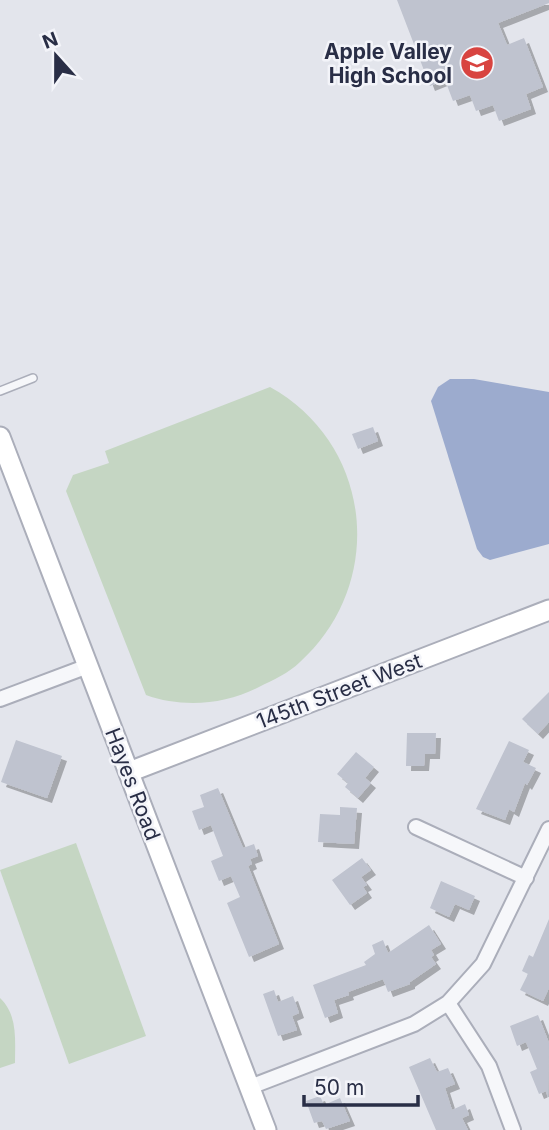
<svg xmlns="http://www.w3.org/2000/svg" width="549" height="1130" font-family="Inter,sans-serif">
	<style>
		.green { fill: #c5d6c3 }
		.water { fill: #9cabce }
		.building { fill: #bfc3cf; filter: url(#shadow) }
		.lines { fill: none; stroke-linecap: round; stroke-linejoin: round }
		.lane-casing { stroke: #abaeba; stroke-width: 10 }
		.street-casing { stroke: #abaeba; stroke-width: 18 }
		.secondary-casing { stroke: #abaeba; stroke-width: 23 }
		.lane { stroke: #f6f7fa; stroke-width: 7 }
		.street { stroke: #f6f7fa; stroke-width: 14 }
		.secondary { stroke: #fff; stroke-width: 19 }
		.labels { text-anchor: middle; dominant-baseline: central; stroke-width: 5; stroke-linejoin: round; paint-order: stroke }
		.poi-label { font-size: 21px; font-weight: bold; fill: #292e46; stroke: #f3f4f9; text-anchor: end }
		.street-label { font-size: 21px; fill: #292e46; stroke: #f3f4f9 }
	</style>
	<defs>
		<filter id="shadow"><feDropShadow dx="5" dy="5" stdDeviation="0" flood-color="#0004"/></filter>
	</defs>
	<rect width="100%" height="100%" fill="#e3e5ec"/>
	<g class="green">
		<path d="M 270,387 C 373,444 387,583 300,662 C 289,673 273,680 259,687 C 225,705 182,708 146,695 L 66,491 L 73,475 L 109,463 L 105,451 Z"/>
		<polygon points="76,843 146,1036 69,1064 0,870"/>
		<path d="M 0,998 C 18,1015 15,1040 15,1063 L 0,1068 Z"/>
	</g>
	<polygon class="water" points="450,379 474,379 549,392 549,544 490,560 483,557 477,549 431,401 438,387"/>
	<g class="building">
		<polygon points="397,0 549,0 549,3 498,23 507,45 524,38 543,87 526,94 531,109 499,121 493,105 476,111 470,95 453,101 445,80 430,86"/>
		<polygon points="373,427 378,441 358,449 352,434"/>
		<polygon points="549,692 549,722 538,734 522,719"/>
		<polygon points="407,733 436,733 435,754 425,754 424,766 406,766"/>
		<polygon points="16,740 62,756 47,798 1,782"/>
		<polygon points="509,741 529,750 523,762 536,768 527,785 525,783 514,812 509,809 505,820 476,809"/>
		<polygon points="356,752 374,767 365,778 371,783 358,798 345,787 348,783 337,774"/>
		<polygon points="218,788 243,848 254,844 258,856 250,859 252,864 248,866 279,944 249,957 227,903 240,897 231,876 219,881 211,861 223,856 211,825 199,830 192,811 204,807 200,795"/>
		<polygon points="340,807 357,808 354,844 318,842 320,814 340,815"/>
		<polygon points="362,858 371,870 361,877 367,885 363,887 367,893 350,905 332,880"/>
		<polygon points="441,881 475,896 469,910 455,904 449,917 430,908"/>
		<polygon points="549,919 549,988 543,1001 520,990 528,974 522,971 529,955 533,957"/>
		<polygon points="429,925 441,944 431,950 434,955 431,957 436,964 410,982 410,984 388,992 383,979 348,992 349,995 334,1000 338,1013 325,1018 313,985 366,965 364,962 375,954 372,945 383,940 388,953"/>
		<polygon points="274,990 278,1002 293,996 299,1013 292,1016 297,1030 278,1036 263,994"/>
		<polygon points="538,1015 549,1043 548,1098 546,1091 539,1094 530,1072 537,1069 526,1042 517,1046 510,1026"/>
		<polygon points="430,1058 437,1072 448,1068 455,1084 445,1088 452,1110 465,1104 469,1115 462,1118 468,1130 436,1130 409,1067"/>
		<polygon points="320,1096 324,1105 340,1098 350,1121 326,1129 322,1121 314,1123 306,1101"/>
	</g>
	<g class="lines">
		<g class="lane-casing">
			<polyline id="lane" points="0,391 33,378"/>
		</g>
		<g class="street-casing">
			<g id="street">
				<polyline points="0,699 88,666"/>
				<polyline points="416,827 526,878"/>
				<polyline points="448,1003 489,1066 513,1130"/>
				<polyline points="250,1087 414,1024 448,1003 483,964 549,829"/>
			</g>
		</g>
		<g class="secondary-casing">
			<g id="secondary">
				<polyline points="0,437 266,1130"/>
				<polyline points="129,772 549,610"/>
			</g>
		</g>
		<use href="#lane" class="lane"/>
		<use href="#street" class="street"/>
		<use href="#secondary" class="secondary"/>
	</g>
	<defs>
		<g id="school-disc" transform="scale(1.75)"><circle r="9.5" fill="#d84440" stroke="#f3f4f9"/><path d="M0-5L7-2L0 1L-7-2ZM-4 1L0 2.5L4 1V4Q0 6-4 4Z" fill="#fff"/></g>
	</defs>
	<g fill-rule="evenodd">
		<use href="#school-disc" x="477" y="63"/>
	</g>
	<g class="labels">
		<g class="poi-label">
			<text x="452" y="51">Apple Valley<tspan x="452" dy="24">High School</tspan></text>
		</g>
		<g class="street-label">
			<text transform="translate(339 691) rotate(-21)">145th Street West</text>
			<text transform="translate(133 784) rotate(69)">Hayes Road</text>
		</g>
	</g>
	<g transform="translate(56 56) rotate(339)" stroke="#f3f4f9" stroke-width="5" paint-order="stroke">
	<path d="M0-5L12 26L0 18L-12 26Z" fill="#292e46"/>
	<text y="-10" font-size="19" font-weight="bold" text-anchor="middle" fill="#292e46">N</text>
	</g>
	<path d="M304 1095v10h114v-10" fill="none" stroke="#292e46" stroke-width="3.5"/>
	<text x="314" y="1095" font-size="21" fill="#292e46" stroke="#f3f4f9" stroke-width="5" paint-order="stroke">50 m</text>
</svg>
